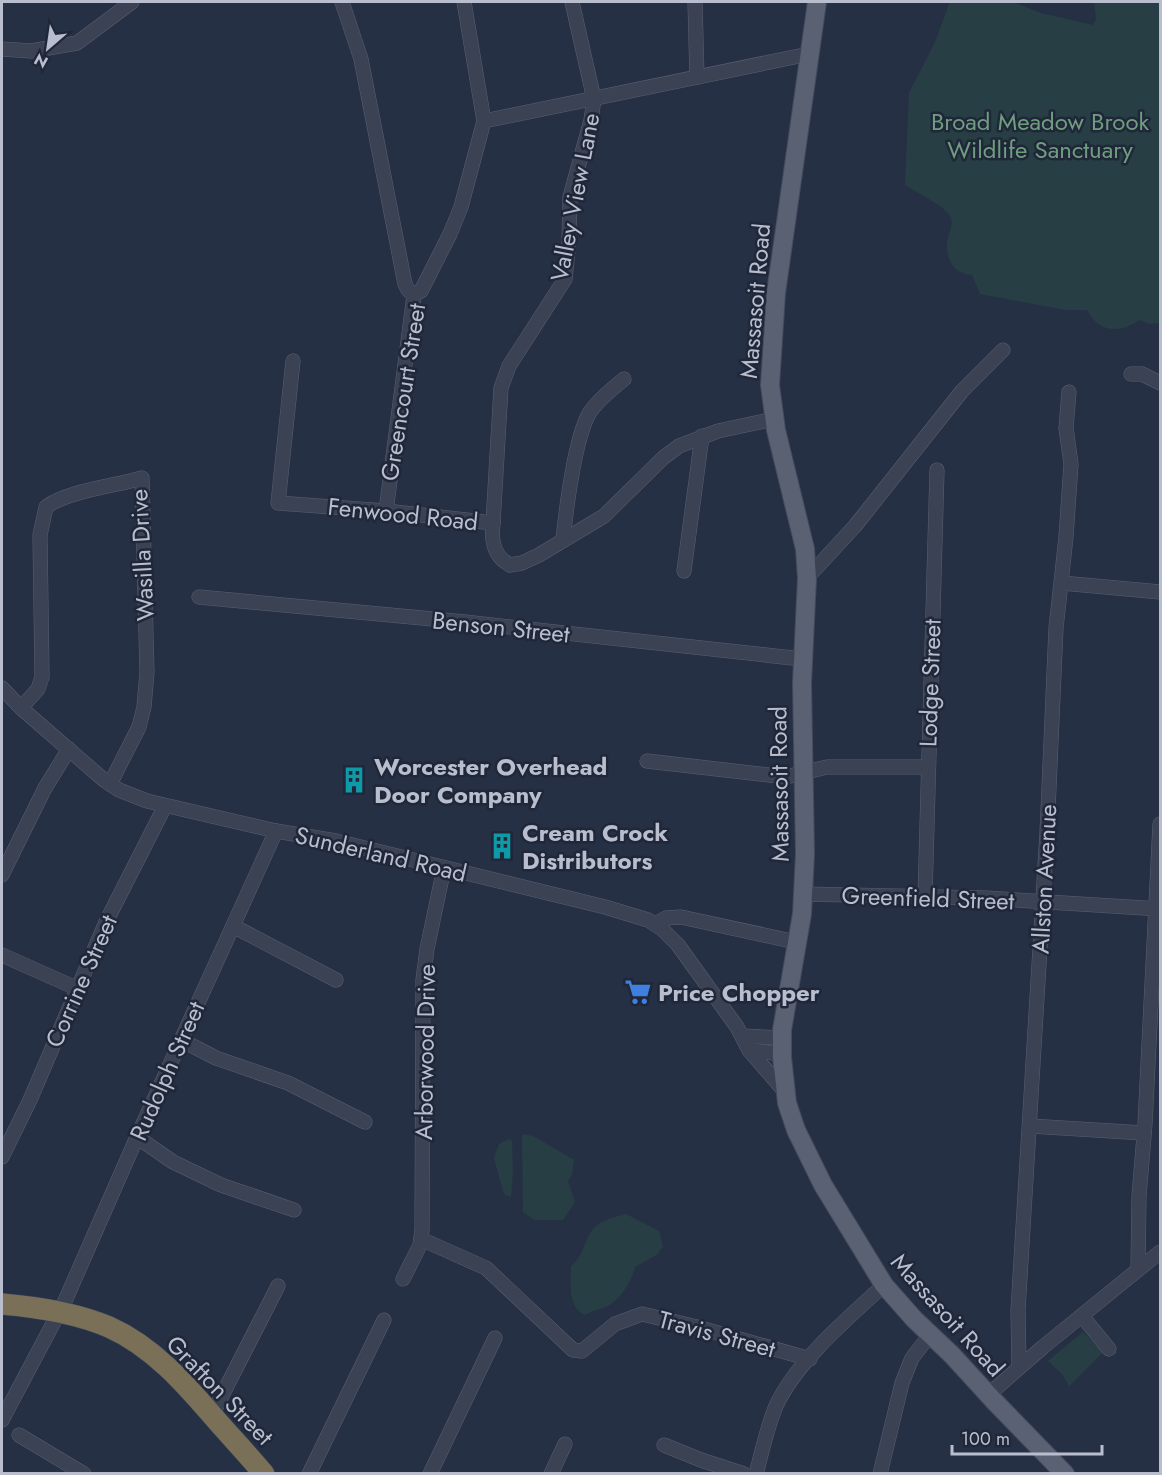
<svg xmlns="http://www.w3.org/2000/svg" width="1162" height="1475" font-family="Jost,sans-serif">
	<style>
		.green { fill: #283e45 }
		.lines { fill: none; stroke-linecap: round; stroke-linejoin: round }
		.minor-casing { stroke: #596071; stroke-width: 15 }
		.major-casing { stroke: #454b5d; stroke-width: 20 }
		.highway-casing { stroke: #454d5e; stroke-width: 22 }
		.minor { stroke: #3b4253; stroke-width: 14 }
		.major { stroke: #596173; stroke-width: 18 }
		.highway { stroke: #7a7058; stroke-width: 21 }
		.labels { text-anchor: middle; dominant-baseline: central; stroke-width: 5; stroke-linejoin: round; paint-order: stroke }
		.park-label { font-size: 24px; fill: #6f9e7f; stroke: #1f2739 }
		.street-label { font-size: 24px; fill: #b8becd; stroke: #1f2739 }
		.poi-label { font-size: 24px; font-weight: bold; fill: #b8becd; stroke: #1f2739; text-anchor: start }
	</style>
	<rect width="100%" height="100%" fill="#263044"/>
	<g class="green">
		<path d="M 950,2 L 1013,2 L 1041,13 L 1093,25 L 1096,19 L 1094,2 L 1160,2 L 1160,323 L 1149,324 L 1140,320 C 1120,333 1100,334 1087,310 L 1066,310 L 980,294 L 972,275 C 955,274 946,261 947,244 C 947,233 957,224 948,213 C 941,205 915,191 905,185 L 909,93 L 935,42 Z"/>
		<polygon points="522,1134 533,1136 574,1160 572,1175 568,1181 575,1202 563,1220 534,1220 523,1212"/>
		<polygon points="509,1139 512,1141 513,1172 511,1197 504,1194 494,1158 499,1144"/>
		<path d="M 626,1214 L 659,1231 L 663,1246 L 658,1254 L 635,1267 C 631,1282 619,1303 603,1308 C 596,1310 592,1311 585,1315 C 567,1306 571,1284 571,1266 C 585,1255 584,1239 594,1228 C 602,1219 616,1217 626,1214 Z"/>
		<polygon points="1083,1332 1103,1352 1069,1386 1062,1374 1048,1361"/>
	</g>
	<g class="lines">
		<g class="minor-casing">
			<g id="minor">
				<polyline points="342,2 361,59 405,284 408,290 414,295"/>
				<polyline points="695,2 697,77"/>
				<polyline points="2,49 31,51 77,43 132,2"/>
				<polyline points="484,121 809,54"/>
				<path d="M 293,361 L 278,503 L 386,511 L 493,523 C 491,540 493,556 510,565 L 522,563 L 539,555 L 604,516 L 663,458 L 679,446 L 718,431 L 774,419"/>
				<polyline points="1131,374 1142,374 1160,383"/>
				<polyline points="386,511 414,295 421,291 450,234 461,207 484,121 464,2"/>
				<polyline points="493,523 501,388 509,366 565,279 569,241 570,197 591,120 594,99 572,2"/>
				<path d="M 563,540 C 566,510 575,436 590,412 C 599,399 612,389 624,379"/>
				<polyline points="684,571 702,436"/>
				<polyline points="807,578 855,526 962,391 1003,350"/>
				<polyline points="1062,583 1160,592"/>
				<polyline points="199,597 465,622 802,659"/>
				<polyline points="2,688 21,708 104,780 119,790 147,801 276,831 336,841 605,907 648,920 662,929 678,945 737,1027 749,1050 786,1093"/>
				<path d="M 21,708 L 38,689 L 42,677 L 40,535 L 46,507 C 67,491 115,486 142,478 L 147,672 L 144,707 L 139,727 L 110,784"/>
				<polyline points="647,761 786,777 827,767 927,767"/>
				<polyline points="2,875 45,788 69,749"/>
				<polyline points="803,894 986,898 1160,909"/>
				<polyline points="925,897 937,470"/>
				<polyline points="655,924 666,918 681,917 796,942"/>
				<polyline points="233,926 336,980"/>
				<polyline points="2,955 76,988"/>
				<polyline points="742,1036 782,1038"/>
				<polyline points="181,1040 216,1058 288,1083 365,1122"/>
				<polyline points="749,1050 782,1054"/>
				<polyline points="1030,1126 1144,1133"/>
				<polyline points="137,1137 173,1162 221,1185 294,1210"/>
				<polyline points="2,1157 30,1100 106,922 165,806"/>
				<polyline points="421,1239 486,1268 573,1350 582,1351 615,1324 642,1314 697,1327 810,1359"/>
				<polyline points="1138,1270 1139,1196 1145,1124 1160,824"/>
				<polyline points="403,1279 420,1245 422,1230 423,980 427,949 444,868"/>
				<polyline points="1082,1316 1109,1349"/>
				<polyline points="1019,1367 1018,1310 1047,833 1056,628 1066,537 1071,464 1066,428 1069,392"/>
				<polyline points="988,1395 1043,1347 1160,1252"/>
				<polyline points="212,1415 278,1286"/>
				<polyline points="2,1420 65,1301 137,1137 276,831"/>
				<polyline points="19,1435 84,1474"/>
				<polyline points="664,1445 701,1460 744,1474"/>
				<polyline points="309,1474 384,1320"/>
				<polyline points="430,1474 495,1338"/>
				<polyline points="551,1474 565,1444"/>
				<path d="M 756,1474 C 762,1452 767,1427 776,1406 C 796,1362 848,1318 884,1285"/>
				<polyline points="880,1474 902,1383 912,1358 930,1335"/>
			</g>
		</g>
		<g class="major-casing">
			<polyline id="major" points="817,2 776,293 770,385 776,430 805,549 807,578 802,683 805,854 802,914 782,1030 782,1057 787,1103 796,1130 823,1185 884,1285 914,1319 952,1355 995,1402 1065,1474"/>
		</g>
		<g class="highway-casing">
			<path id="highway" d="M 2,1304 C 37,1307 76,1313 109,1327 C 154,1347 187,1386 218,1422 C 233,1439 249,1456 264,1474"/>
		</g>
		<use href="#minor" class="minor"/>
		<use href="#major" class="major"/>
		<use href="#highway" class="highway"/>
	</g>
	<defs>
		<g id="building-bare" transform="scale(2.07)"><path d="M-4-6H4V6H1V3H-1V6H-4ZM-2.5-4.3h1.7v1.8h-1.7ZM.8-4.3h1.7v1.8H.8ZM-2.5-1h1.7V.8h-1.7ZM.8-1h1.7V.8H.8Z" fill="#0f9aa8" stroke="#1f2739" stroke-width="2.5" paint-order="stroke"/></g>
		<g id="supermarket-bare" transform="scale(2.07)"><path d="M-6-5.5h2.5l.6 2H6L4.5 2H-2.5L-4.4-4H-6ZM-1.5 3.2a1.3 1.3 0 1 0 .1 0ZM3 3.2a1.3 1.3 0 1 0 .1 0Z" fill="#3f7fe0" stroke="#1f2739" stroke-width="2.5" paint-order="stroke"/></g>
	</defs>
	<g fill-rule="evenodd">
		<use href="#building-bare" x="354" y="780"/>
		<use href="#building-bare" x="502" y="846"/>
		<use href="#supermarket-bare" x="638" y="992"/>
	</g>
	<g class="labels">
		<g class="park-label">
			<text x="1040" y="121">Broad Meadow Brook<tspan x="1040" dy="28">Wildlife Sanctuary</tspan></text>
		</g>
		<g class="street-label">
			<text transform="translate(575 197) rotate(-79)">Valley View Lane</text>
			<text transform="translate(755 301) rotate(-85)">Massasoit Road</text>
			<text transform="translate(403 392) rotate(-81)">Greencourt Street</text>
			<text transform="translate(403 514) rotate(6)">Fenwood Road</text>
			<text transform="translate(142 555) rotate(-93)">Wasilla Drive</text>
			<text transform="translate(501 627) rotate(6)">Benson Street</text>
			<text transform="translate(930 683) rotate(-88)">Lodge Street</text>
			<text transform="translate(779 784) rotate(-91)">Massasoit Road</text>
			<text transform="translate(381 854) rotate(13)">Sunderland Road</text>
			<text transform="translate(1044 879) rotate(-87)">Allston Avenue</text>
			<text transform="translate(928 898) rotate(2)">Greenfield Street</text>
			<text transform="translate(81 981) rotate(-66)">Corrine Street</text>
			<text transform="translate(425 1052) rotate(-89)">Arborwood Drive</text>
			<text transform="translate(167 1071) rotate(-66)">Rudolph Street</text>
			<text transform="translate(948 1315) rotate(48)">Massasoit Road</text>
			<text transform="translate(717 1334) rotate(15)">Travis Street</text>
			<text transform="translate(220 1390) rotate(46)">Grafton Street</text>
		</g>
		<g class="poi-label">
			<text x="374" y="766">Worcester Overhead<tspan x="374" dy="28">Door Company</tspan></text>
			<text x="522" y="832">Cream Crock<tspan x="522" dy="28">Distributors</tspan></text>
			<text x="658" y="992">Price Chopper</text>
		</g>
	</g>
	<rect width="1162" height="1475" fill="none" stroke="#b8becd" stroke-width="6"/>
	<g transform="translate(48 48) rotate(209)" stroke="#1f2739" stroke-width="4.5" paint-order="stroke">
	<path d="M0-4.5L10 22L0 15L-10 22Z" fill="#b8becd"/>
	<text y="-9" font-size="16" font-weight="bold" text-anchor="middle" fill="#b8becd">N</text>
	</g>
	<path d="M952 1445v9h150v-9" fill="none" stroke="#b8becd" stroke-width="3"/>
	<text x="961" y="1445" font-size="18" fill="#b8becd" stroke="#1f2739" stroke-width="4.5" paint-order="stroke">100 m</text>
</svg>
